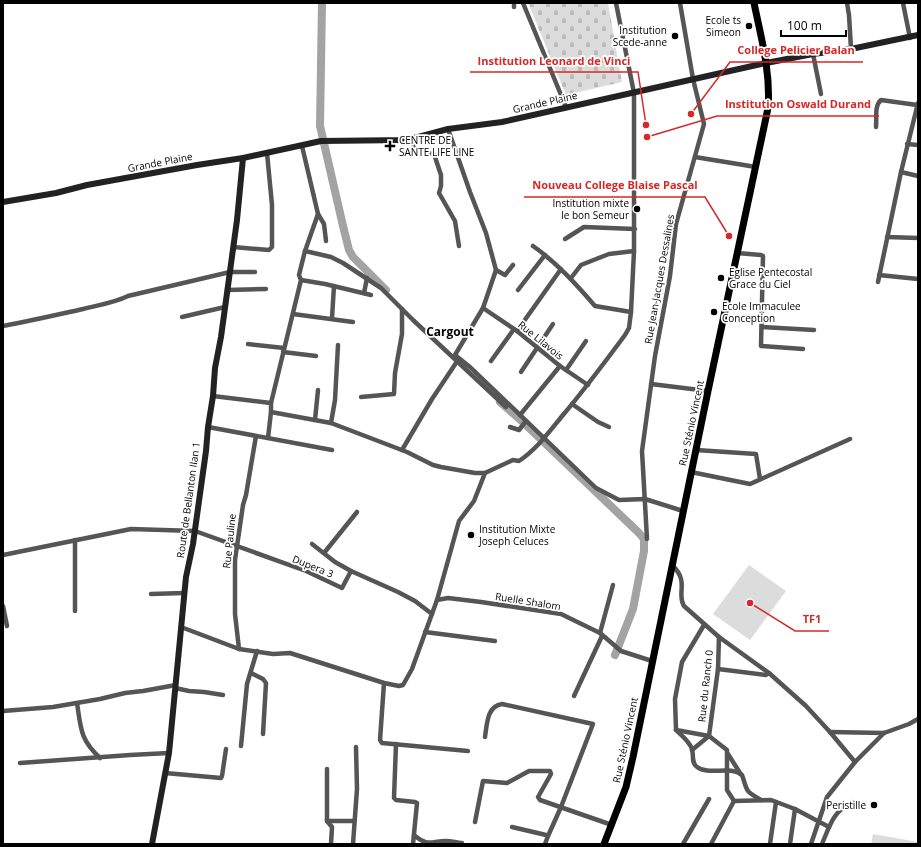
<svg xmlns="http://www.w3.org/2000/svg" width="921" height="847" font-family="'Open Sans',sans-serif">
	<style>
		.cemetery { fill: url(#cemetery-stones) }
		.green { fill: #dcdcdc }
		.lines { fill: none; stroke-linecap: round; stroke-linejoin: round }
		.river { stroke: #a3a3a3; stroke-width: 8 }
		.street { stroke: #555; stroke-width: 4.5 }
		.secondary { stroke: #222; stroke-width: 6 }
		.primary { stroke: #000; stroke-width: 7 }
		.poi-dot { fill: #000; stroke: #fff; stroke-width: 1.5 }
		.labels { text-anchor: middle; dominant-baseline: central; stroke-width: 3.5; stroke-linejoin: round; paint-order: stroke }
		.poi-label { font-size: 10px; fill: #000; stroke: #fff; text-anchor: end }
		.street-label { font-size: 10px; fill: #000; stroke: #fff }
		.quarter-label { font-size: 12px; font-weight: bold; fill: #000; stroke: #fff }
		.leader { fill: none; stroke: #d62828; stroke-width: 1.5 }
		.callout-dot { fill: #d62828; stroke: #fff; stroke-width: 1.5 }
		.callout-label { font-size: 11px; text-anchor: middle; font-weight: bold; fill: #d62828; stroke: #fff; stroke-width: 3.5; stroke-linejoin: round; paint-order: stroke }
	</style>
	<defs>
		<pattern id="cemetery-stones" width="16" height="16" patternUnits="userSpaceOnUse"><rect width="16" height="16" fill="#dcdcdc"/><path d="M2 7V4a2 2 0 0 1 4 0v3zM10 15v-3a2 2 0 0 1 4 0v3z" fill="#bbb"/></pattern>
	</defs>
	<rect width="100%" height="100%" fill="#fff"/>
	<polygon class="cemetery" points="528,3 608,3 622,82 566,95"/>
	<g class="green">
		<polygon points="749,565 786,591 750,640 713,614"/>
		<polygon points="873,834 918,842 918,844 871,844"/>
	</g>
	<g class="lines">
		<g class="river">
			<polyline points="322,3 320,126 343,226 349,250 353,257 386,290"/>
			<polyline points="500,402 524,423 639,533 644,539 644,551 633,609 615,655"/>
		</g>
		<g class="street">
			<polyline points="523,3 566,107"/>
			<polyline points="847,3 849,15 851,49"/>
			<polyline points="903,3 910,38"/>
			<polyline points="514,7 514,3"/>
			<polyline points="813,54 821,94"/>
			<path d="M 876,127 C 877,118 874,106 881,100 L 917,105"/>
			<polyline points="448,129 470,192 486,233 496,270 483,308 455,355 470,367 596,488 619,500 645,499 683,511"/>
			<polyline points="411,139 417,154 428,153 434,154 441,175 441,186 439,193 455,221 459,246"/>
			<polyline points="907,144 918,145"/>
			<polyline points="695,157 756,167"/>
			<polyline points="901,172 918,176"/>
			<polyline points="318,214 324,224 326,241"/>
			<polyline points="887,237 918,238"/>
			<polyline points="565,239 584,227 635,229"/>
			<path d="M 533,246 C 557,263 576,284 595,306 L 631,312"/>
			<polyline points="233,247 269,250 272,247 272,205 267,153"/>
			<polyline points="305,251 331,257 343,263 381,288 413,320 506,407"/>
			<polyline points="737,253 761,255 763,256 761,346 803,349"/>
			<polyline points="496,270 505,275 513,265"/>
			<polyline points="879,275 918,279"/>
			<polyline points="571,278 581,265 609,254 634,251"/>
			<polyline points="301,280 325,284 371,295"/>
			<polyline points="878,282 901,172 918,103"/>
			<polyline points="227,290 266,289"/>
			<polyline points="518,290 545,255"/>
			<polyline points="364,293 367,278"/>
			<polyline points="483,308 517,331 560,366 588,385"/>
			<polyline points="293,314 353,322"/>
			<polyline points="182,317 225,307"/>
			<polyline points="332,318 334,286"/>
			<path d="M 3,326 C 30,321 56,315 83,309 C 98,305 114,303 128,296 L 230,272 L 255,272"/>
			<polyline points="762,327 814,330"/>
			<polyline points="517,331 561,269"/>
			<polyline points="248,344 284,348"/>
			<polyline points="283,352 316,356"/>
			<polyline points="491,361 514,329"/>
			<polyline points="566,370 586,341"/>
			<polyline points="521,372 553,324"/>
			<polyline points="651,384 708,391"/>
			<path d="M 213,396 L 271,403 L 271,412 L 331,423 L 407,452 L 433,465 L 441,467 L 475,473 L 485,473 L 513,460 L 519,461 C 537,449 549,432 563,415 C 585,389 605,362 625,335 L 629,328 L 631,312 L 634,251 L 634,93 L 616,3"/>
			<polyline points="361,397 394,394 395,373 402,334 402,309"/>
			<polyline points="271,403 301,280 299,275 305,251 318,214 302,146"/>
			<polyline points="572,404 598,422 609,427"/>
			<polyline points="520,415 560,366"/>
			<polyline points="315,420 318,390"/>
			<polyline points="331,423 335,400 338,345"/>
			<polyline points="208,427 332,450"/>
			<polyline points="510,427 519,430 526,421"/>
			<polyline points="268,438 271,412"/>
			<polyline points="402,450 432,399 458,360"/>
			<polyline points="696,450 756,454 760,479"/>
			<polyline points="691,472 750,484 850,439"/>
			<polyline points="647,539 642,451 655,356 670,276 676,224 704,124 693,79 680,3"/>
			<polyline points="75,540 75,611"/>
			<polyline points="312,544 335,562 351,571"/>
			<polyline points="324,553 357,512"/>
			<polyline points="3,555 131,529 195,531 306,571 342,588 351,571 398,592 415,601 432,614"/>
			<path d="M 672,565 C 690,582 676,593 684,606 L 719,637 L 769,673 L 806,706 L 830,732 L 855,762"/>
			<polyline points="151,594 184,593"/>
			<polyline points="437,600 448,598 481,602 561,614 600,633 621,651 652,661"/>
			<polyline points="3,606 7,626"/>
			<polyline points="704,625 682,662 675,699 676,730 709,736 718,669 719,637"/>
			<polyline points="181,627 239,649 273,654 290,653 384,683 399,686 403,685 412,669 437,600 459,521 474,501 485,473"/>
			<polyline points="425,632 495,641"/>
			<polyline points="600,633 613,585"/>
			<polyline points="239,649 235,614 235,560 243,505 246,495 256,436"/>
			<polyline points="718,669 766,675 769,673"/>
			<polyline points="251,673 263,679 266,683 263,734"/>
			<polyline points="384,683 380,740 382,743 468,751"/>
			<polyline points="175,688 189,691 204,692 223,695"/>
			<polyline points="574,696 602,636"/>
			<path d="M 77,703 C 81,729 80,739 100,758"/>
			<polyline points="3,711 53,707 100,699 125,693 143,691 176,685"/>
			<path d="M 676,730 C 682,736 689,741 692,749 C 694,755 691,763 697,767 C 709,776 730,765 742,775 C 748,792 744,790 761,800"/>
			<polyline points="830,732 884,733 909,724 918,719"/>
			<path d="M 485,737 C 487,724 487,706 502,704 L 593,724 L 561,807 L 548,836"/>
			<polyline points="396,744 394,798 396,800 415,802 417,803 413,844"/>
			<polyline points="241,746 247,684 257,651"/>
			<polyline points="692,750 709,736 727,750 727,790 734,801 771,800 795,809 829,827"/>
			<polyline points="728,754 740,773"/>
			<polyline points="20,763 130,755 169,753"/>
			<polyline points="327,769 327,821 354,821"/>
			<polyline points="165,773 221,778 222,776 226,749"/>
			<polyline points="327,821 332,827 331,844"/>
			<polyline points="475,822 483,781 507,783 529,771 550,771 551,774 538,797 540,800 612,825"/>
			<polyline points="512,827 546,835 548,836 545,844"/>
			<path d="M 414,835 C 428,847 431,841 446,841 C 452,841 457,843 462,843"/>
			<polyline points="353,844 357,789 356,747"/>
			<polyline points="683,844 709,799"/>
			<polyline points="711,844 734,801"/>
			<polyline points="770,844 776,802"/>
			<polyline points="790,844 795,809"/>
			<polyline points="811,844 827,797 855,762 884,733"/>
			<path d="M 822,844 C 830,825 833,811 853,802 L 863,807"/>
		</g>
		<g class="secondary">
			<polyline points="3,202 56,193 87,185 197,165 243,158 321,141 407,140 448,129 502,122 766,63 813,54 851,49 918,35"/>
			<polyline points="152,844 169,753 186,577 193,544 206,451 208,427 213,396 215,368 221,337 237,220 243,158"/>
		</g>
		<path class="primary" d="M 604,844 L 626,787 L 633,757 L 708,391 L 768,108 C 771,73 761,37 754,3"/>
	</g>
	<g class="poi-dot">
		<circle cx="749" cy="26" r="4"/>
		<circle cx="675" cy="36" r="4"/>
		<path d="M388 140h4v4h4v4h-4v4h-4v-4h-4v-4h4z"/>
		<circle cx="637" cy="209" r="4"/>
		<circle cx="721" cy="278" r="4"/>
		<circle cx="714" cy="312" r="4"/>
		<circle cx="471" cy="535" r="4"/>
		<circle cx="874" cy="805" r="4"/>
	</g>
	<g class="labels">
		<g class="poi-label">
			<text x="741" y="20">Ecole ts<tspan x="741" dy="12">Simeon</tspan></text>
			<text x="667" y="30">Institution<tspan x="667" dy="12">Scede-anne</tspan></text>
			<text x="399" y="140" text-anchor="start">CENTRE DE<tspan x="399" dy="12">SANTE LIFE LINE</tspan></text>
			<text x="629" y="203">Institution mixte<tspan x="629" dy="12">le bon Semeur</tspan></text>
			<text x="729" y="272" text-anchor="start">Eglise Pentecostal<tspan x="729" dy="12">Grace du Ciel</tspan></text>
			<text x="722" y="306" text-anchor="start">Ecole Immaculee<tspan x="722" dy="12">Conception</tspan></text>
			<text x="479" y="529" text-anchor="start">Institution Mixte<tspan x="479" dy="12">Joseph Celuces</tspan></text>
			<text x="866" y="805">Peristille</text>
		</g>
		<g class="street-label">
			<text transform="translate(545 102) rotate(-13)">Grande Plaine</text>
			<text transform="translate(160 162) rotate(-11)">Grande Plaine</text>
			<text transform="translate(659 279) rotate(-80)">Rue Jean-Jacques Dessalines</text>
			<text transform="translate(541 340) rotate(39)">Rue Lilavois</text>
			<text transform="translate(691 423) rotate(-78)">Rue Sténio Vincent</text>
			<text transform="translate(188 500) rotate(-82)">Route de Bellanton Ilan 1</text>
			<text transform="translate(229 541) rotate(-84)">Rue Pauline</text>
			<text transform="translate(313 566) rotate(22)">Dupera 3</text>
			<text transform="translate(528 601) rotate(9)">Ruelle Shalom</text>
			<text transform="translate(705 686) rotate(-84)">Rue du Ranch 0</text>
			<text transform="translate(625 740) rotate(-78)">Rue Sténio Vincent</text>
		</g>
		<g class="quarter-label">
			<text x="450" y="331">Cargout</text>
		</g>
	</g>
	<path class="leader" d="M691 114L730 62H863M646 125L638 72H470M647 137L717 116H879M729 236L705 197H524M750 603L795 631H829"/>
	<g class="callout-dot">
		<circle cx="691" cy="114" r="4"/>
		<circle cx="646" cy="125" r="4"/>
		<circle cx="647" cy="137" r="4"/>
		<circle cx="729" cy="236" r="4"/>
		<circle cx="750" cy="603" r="4"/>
	</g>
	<g class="callout-label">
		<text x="796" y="54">College Pelicier Balan</text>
		<text x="554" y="65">Institution Leonard de Vinci</text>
		<text x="798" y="108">Institution Oswald Durand</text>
		<text x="615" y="189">Nouveau College Blaise Pascal</text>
		<text x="812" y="623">TF1</text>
	</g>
	<rect width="921" height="847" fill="none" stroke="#000000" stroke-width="8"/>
	<path d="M781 30v6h65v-6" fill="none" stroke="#000000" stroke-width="2"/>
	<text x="787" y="30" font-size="12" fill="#000000" stroke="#ffffff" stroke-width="3" paint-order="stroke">100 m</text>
</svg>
